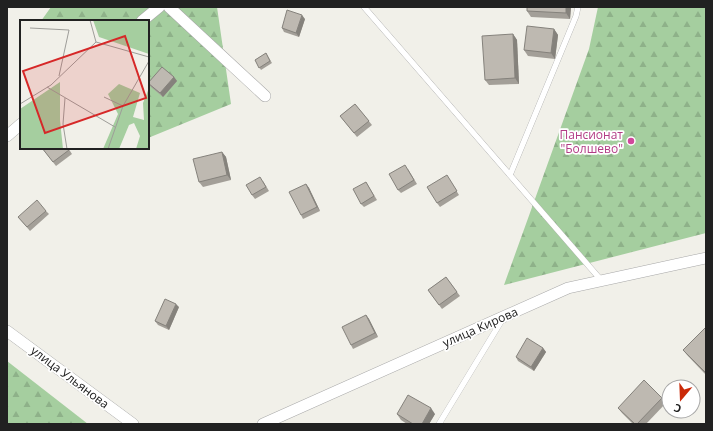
<svg xmlns="http://www.w3.org/2000/svg" width="713" height="431" font-family="'Open Sans',sans-serif">
	<style>
		.forest { fill: url(#forest-firs) }
		.lines { fill: none; stroke-linecap: round; stroke-linejoin: round }
		.lane-casing { stroke: #a8a8a8; stroke-width: 6 }
		.street-casing { stroke: #a8a8a8; stroke-width: 12 }
		.lane { stroke: #fff; stroke-width: 5.5 }
		.street { stroke: #fff; stroke-width: 11 }
		.wall { fill: #a39f98 }
		.shaded-wall { fill: #85827c }
		.building { fill: #beb9b1; stroke: #85827c }
		.hotel-dot { fill: #d1479c; stroke: #fff; stroke-width: 1.5 }
		.labels { text-anchor: middle; dominant-baseline: central; stroke-width: 3.5; stroke-linejoin: round; paint-order: stroke }
		.hotel-label { font-size: 12px; fill: #b23c85; stroke: #fff; text-anchor: end }
		.street-label { font-size: 12px; fill: #212121; stroke: #fff }
		.inset-road { fill: none; stroke: #9e9d99; stroke-width: 1 }
		.view { fill: #d62828; fill-opacity: 0.15; stroke: #d62828; stroke-width: 2 }
		.inset-edge { fill: none; stroke: #212121; stroke-width: 2 }
	</style>
	<defs>
		<pattern id="forest-firs" width="22" height="20" patternUnits="userSpaceOnUse"><rect width="22" height="20" fill="#a5ce9f"/><path d="M5 1l3.5 6h-7zM16 11l3.5 6h-7z" fill="#8eb189"/></pattern>
	</defs>
	<rect width="100%" height="100%" fill="#f1f0e9"/>
	<g class="forest">
		<polygon points="51,7 217,7 231,104 148,138 148,21 41,21"/>
		<polygon points="598,7 706,7 706,233 504,285 589,49"/>
		<polygon points="7,361 88,424 7,424"/>
	</g>
	<g class="lines">
		<g class="lane-casing">
			<g id="lane">
				<polyline points="364,7 601,280"/>
				<polyline points="510,175 576,16 578,7"/>
				<polyline points="439,424 502,320"/>
			</g>
		</g>
		<g class="street-casing">
			<g id="street">
				<polyline points="169,7 265,96"/>
				<polyline points="142,21 159,7"/>
				<polyline points="7,136 21,124"/>
				<polyline points="7,331 133,424"/>
				<polyline points="263,424 568,288 706,258"/>
			</g>
		</g>
		<use href="#lane" class="lane"/>
		<use href="#street" class="street"/>
	</g>
	<g class="wall">
		<polygon points="527,7 571,7 570,19 531,17 527,11"/>
		<polygon points="305,19 299,37 284,32 282,28"/>
		<polygon points="554,29 558,35 555,59 528,56 524,50"/>
		<polygon points="513,34 517,40 519,84 489,85 485,80"/>
		<polygon points="266,53 272,63 261,70 255,60"/>
		<polygon points="174,77 177,81 163,97 151,87 148,83"/>
		<polygon points="355,104 372,125 357,137 340,116"/>
		<polygon points="42,148 68,148 72,154 56,166"/>
		<polygon points="222,152 226,157 231,180 203,187 199,182"/>
		<polygon points="408,169 417,184 401,193 398,190"/>
		<polygon points="449,179 459,195 440,207 437,203"/>
		<polygon points="263,181 269,191 255,199 252,195"/>
		<polygon points="366,182 377,200 364,207 361,204"/>
		<polygon points="306,184 309,188 320,211 303,219 301,215"/>
		<polygon points="46,211 49,214 30,231 18,217"/>
		<polygon points="446,277 460,296 442,309 428,290"/>
		<polygon points="179,307 169,330 158,325 155,321"/>
		<polygon points="366,315 369,319 378,337 353,349 351,345"/>
		<polygon points="706,329 706,375 687,355 683,350"/>
		<polygon points="543,348 546,352 534,371 518,361 516,357"/>
		<polygon points="662,398 666,403 646,424 633,424 622,413 618,408"/>
		<polygon points="397,414 435,414 429,424 407,424 401,420"/>
	</g>
	<g class="shaded-wall">
		<polygon points="566,7 571,7 570,19 566,13"/>
		<polygon points="302,15 305,19 299,37 296,33"/>
		<polygon points="554,29 558,35 555,59 551,53"/>
		<polygon points="513,34 517,40 519,84 515,78"/>
		<polygon points="174,77 177,81 163,97 160,93"/>
		<polygon points="222,152 226,157 231,180 227,175"/>
		<polygon points="306,184 309,188 320,211 317,207"/>
		<polygon points="176,304 179,307 169,330 166,326"/>
		<polygon points="366,315 369,319 378,337 375,333"/>
		<polygon points="543,348 546,352 534,371 531,367"/>
		<polygon points="431,408 435,414 429,424 422,424"/>
	</g>
	<g class="building">
		<polygon points="527,7 566,7 566,13 527,11"/>
		<polygon points="287,10 302,15 296,33 282,28"/>
		<polygon points="527,26 554,29 551,53 524,50"/>
		<polygon points="513,34 515,78 485,80 482,36"/>
		<polygon points="266,53 270,61 259,68 255,60"/>
		<polygon points="162,67 174,77 160,93 148,83"/>
		<polygon points="355,104 369,121 354,133 340,116"/>
		<polygon points="42,148 68,148 69,150 53,162"/>
		<polygon points="222,152 227,175 199,182 193,159"/>
		<polygon points="405,165 414,180 398,190 389,174"/>
		<polygon points="447,175 457,191 437,203 427,187"/>
		<polygon points="260,177 266,187 252,195 246,185"/>
		<polygon points="366,182 374,196 361,204 353,189"/>
		<polygon points="306,184 317,207 301,215 289,192"/>
		<polygon points="37,200 46,211 27,227 18,217"/>
		<polygon points="446,277 457,292 439,305 428,290"/>
		<polygon points="165,299 176,304 166,326 155,321"/>
		<polygon points="366,315 375,333 351,345 342,327"/>
		<polygon points="705,328 706,329 706,373 683,350"/>
		<polygon points="527,338 543,348 531,367 516,357"/>
		<polygon points="644,380 662,398 637,424 635,424 618,408"/>
		<polygon points="408,395 431,408 422,424 413,424 397,414"/>
	</g>
	<circle class="hotel-dot" cx="631" cy="141" r="4"/>
	<g class="labels">
		<g class="hotel-label">
			<text x="623" y="134">Пансионат<tspan x="623" dy="14">"Болшево"</tspan></text>
		</g>
		<g class="street-label">
			<text transform="translate(480 327) rotate(-24)">улица Кирова</text>
			<text transform="translate(70 377) rotate(37)">улица Ульянова</text>
		</g>
	</g>
	<g transform="translate(20 20)">
		<rect width="129" height="129" fill="#f1f0e9"/>
		<path d="M 73,0 L 129,0 L 129,34 L 79,17 ZM 40,62 L 40,100 L 43,129 L 0,129 L 0,89 ZM 99,64 L 120,73 L 113,97 L 124,100 L 123,83 L 129,68 L 129,129 L 116,129 L 120,116 L 114,103 L 109,105 L 99,129 L 83,129 L 98,94 L 88,74 Z" fill="#a5ce9f"/>
		<path class="inset-road" d="M 70,0 L 76,22M 10,8 L 49,10 L 39,56M 27,67 L 95,107M 84,77 L 103,86 L 129,41M 45,78 L 43,104 L 47,129M 0,84 L 31,65 L 76,22 L 129,37M 88,129 L 103,86"/>
		<path class="view" d="M 105,16 L 126,78 L 25,113 L 3,51 Z"/>
		<rect width="129" height="129" class="inset-edge"/>
	</g>
	<rect width="713" height="431" fill="none" stroke="#212121" stroke-width="16"/>
	<g transform="translate(681 399) rotate(199)"><circle r="19" fill="#ffffff" stroke="#a6a6a6"/>
	<path d="M0-3L7 15L0 10L-7 15Z" fill="#ca2a09"/>
	<text y="-6" font-size="11" font-weight="bold" text-anchor="middle" fill="#212121">С</text>
	</g>
</svg>
